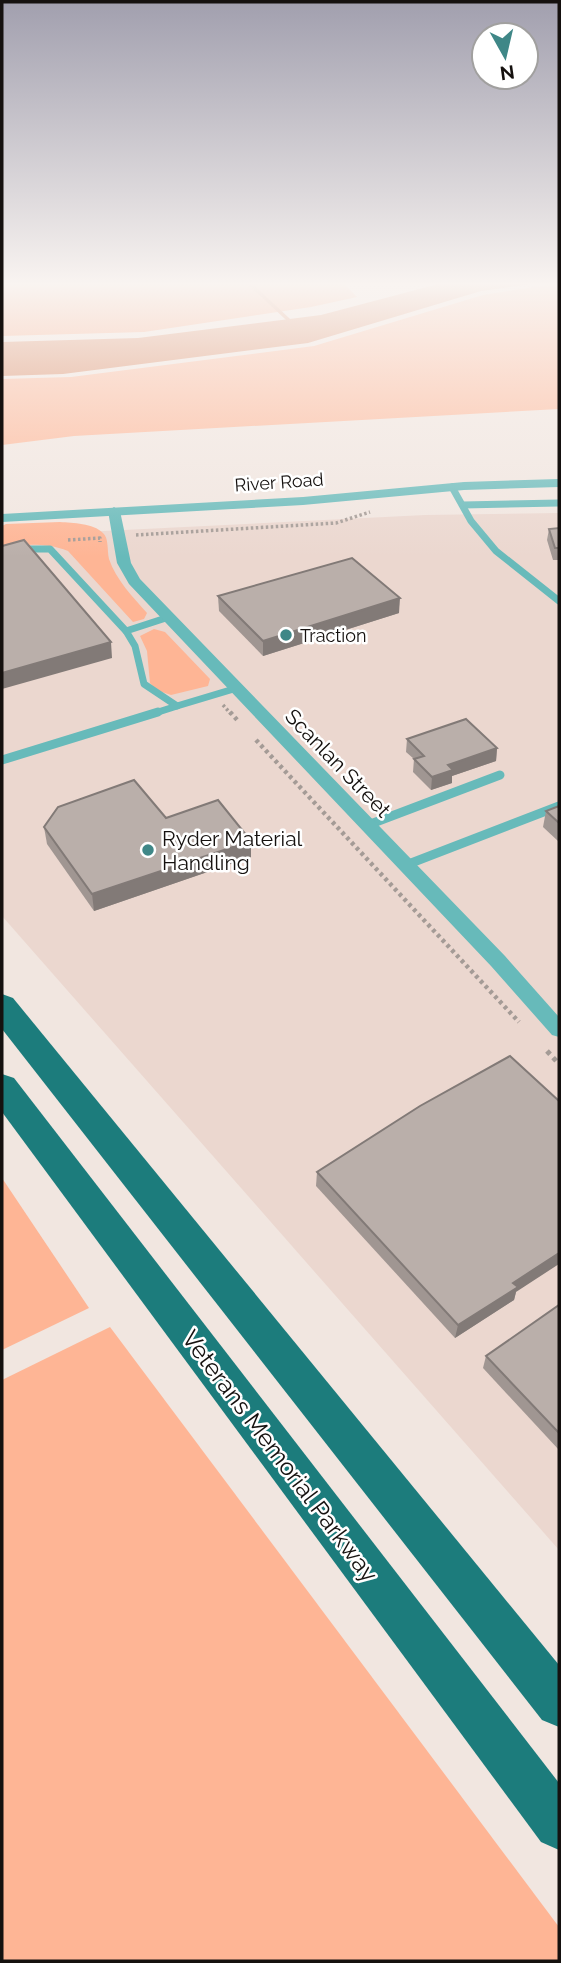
<svg xmlns="http://www.w3.org/2000/svg" width="561" height="1963" font-family="Raleway,sans-serif">
	<style>
		.built { fill: #ebd7cf }
		.green { fill: #feb595 }
		.forest { fill: #fba077 }
		.water { fill: #d78057 }
		.lines { fill: none; stroke-linecap: round; stroke-linejoin: round }
		.stream { stroke: #d78057; stroke-width: 3.5 }
		.path-far2 { stroke: #a49b96; stroke-width: 3.5; stroke-dasharray: 2.5 2.5; stroke-linecap: butt }
		.path-far1 { stroke: #a49b96; stroke-width: 4.5; stroke-dasharray: 3.5 3.5; stroke-linecap: butt }
		.path { stroke: #a49b96; stroke-width: 5; stroke-dasharray: 4.5 4.5; stroke-linecap: butt }
		.service-far1 { stroke: #67baba; stroke-width: 7 }
		.service { stroke: #67baba; stroke-width: 9 }
		.minor { fill: #67baba; fill-rule: evenodd }
		.tertiary { fill: #67baba; fill-rule: evenodd }
		.trunk { fill: #1c7c7c; fill-rule: evenodd }
		.wall { fill: #a09692 }
		.shaded-wall { fill: #827a77 }
		.building { fill: #baafaa; stroke: #827a77; stroke-width: 2 }
		.poi-dot { fill: #3f8787; stroke: #fff; stroke-width: 2.5 }
		.labels { text-anchor: middle; dominant-baseline: central; stroke-width: 5; stroke-linejoin: round; paint-order: stroke }
		.far-street-label { font-size: 18px; fill: #15110f; stroke: #fff }
		.far-poi-label { font-size: 18px; fill: #15110f; stroke: #fff; text-anchor: start }
		.street-label { font-size: 21px; fill: #15110f; stroke: #fff }
		.poi-label { font-size: 21px; fill: #15110f; stroke: #fff; text-anchor: start }
		.near-street-label { font-size: 24px; fill: #15110f; stroke: #fff }
	</style>
	<rect width="100%" height="100%" fill="#f1e6e0"/>
	<polygon class="built" points="559,513 559,1550 2,916 2,536 425,515"/>
	<g class="green">
		<polygon points="559,283 559,409 74,436 2,445 2,379 71,377 314,346 483,295"/>
		<path d="M 60,522 C 73,523 93,523 103,533 C 109,538 107,551 109,559 C 116,580 133,597 147,613 L 144,619 L 133,622 L 68,551 C 46,542 25,545 2,546 L 2,526 L 6,524 Z"/>
		<polygon points="154,629 165,632 210,679 208,686 171,695 156,690 150,683 147,651 140,636"/>
		<polygon points="2,1178 89,1308 2,1350"/>
		<polygon points="110,1327 559,1927 559,1961 2,1961 2,1380"/>
	</g>
	<polygon class="forest" points="2,283 343,283 357,297 311,307 144,332 2,336"/>
	<polygon class="water" points="442,283 540,283 481,291 308,343 63,374 2,376 2,342 138,338 321,315"/>
	<g class="lines">
		<polyline class="stream" points="249,283 294,325"/>
		<g class="path-far2">
			<polyline points="136,535 336,523 370,512"/>
			<polyline points="68,540 100,538 100,542"/>
			<polyline points="223,705 231,714"/>
		</g>
		<g class="path-far1">
			<polyline points="230,712 239,722"/>
			<polyline points="256,740 519,1022"/>
		</g>
		<polyline class="path" points="547,1051 559,1064"/>
		<g class="service-far1">
			<polyline points="452,487 471,521 496,551 559,601"/>
			<polyline points="463,505 559,503"/>
			<polyline points="2,549 50,549 126,631 169,617"/>
			<polyline points="126,631 135,646 144,684 177,706 237,688"/>
			<polyline points="152,714 177,706"/>
		</g>
		<g class="service">
			<polyline points="2,760 158,712"/>
			<polyline points="368,825 500,775"/>
			<polyline points="406,865 559,806"/>
		</g>
		<polygon class="minor" points="114,507 120,511 131,563 140,579 505,956 559,1017 559,1037 552,1035 491,966 129,584 117,563 108,511"/>
		<polygon class="tertiary" points="559,479 559,487 464,490 303,505 2,522 2,514 303,497 464,482"/>
		<g class="trunk">
			<polygon points="2,994 13,998 559,1665 559,1727 542,1720 2,1029"/>
			<polygon points="2,1074 14,1078 559,1783 559,1850 541,1842 2,1112"/>
		</g>
	</g>
	<g class="wall">
		<polygon points="559,524 559,560 553,560 547,540 549,529 558,528"/>
		<polygon points="218,596 399,613 263,656 219,611"/>
		<polygon points="407,739 497,748 496,761 452,776 452,783 431,790 413,772 414,759 406,752"/>
		<polygon points="559,806 559,842 543,827 546,811"/>
		<polygon points="166,818 251,841 251,857 94,911 47,844 44,827"/>
		<polygon points="317,1172 516,1292 514,1300 455,1338 316,1186"/>
		<polygon points="559,1305 559,1450 483,1368 486,1356"/>
	</g>
	<g class="shaded-wall">
		<polygon points="400,598 399,613 263,656 263,641"/>
		<polygon points="111,642 112,658 2,689 2,673"/>
		<polygon points="497,748 496,761 452,776 452,783 431,790 432,777 448,765"/>
		<polygon points="251,841 251,857 94,911 92,894"/>
		<polygon points="559,1253 559,1264 516,1292 514,1300 455,1338 458,1325 513,1283"/>
	</g>
	<g class="building">
		<polygon points="559,528 559,548 555,548 549,529"/>
		<polygon points="24,540 111,642 2,673 2,546"/>
		<polygon points="352,558 400,598 263,641 218,596"/>
		<polygon points="466,719 497,748 448,765 453,770 432,777 414,759 424,756 407,739"/>
		<polygon points="134,780 166,818 218,800 251,841 92,894 44,827 58,807"/>
		<polygon points="559,806 559,823 546,811"/>
		<polygon points="510,1056 559,1101 559,1253 513,1283 518,1287 458,1325 317,1172 420,1106"/>
		<polygon points="559,1305 559,1433 486,1356"/>
	</g>
	<linearGradient id="sky" x2="0" y2="1"><stop stop-color="#a19fae"/><stop offset="0.51" stop-color="#f9f4f1"/><stop offset="1" stop-color="#f9f4f1" stop-opacity="0"/></linearGradient>
	<rect width="561" height="557" fill="url(#sky)"/>
	<g class="poi-dot">
		<circle cx="286" cy="635" r="7"/>
		<circle cx="148" cy="850" r="7"/>
	</g>
	<g class="labels">
		<g class="far-street-label">
			<text transform="translate(279 482) rotate(-4)">River Road</text>
		</g>
		<g class="far-poi-label">
			<text x="300" y="635">Traction</text>
		</g>
		<g class="street-label">
			<text transform="translate(338 763) rotate(46)">Scanlan Street</text>
		</g>
		<g class="poi-label">
			<text x="162" y="838">Ryder Material<tspan x="162" dy="24">Handling</tspan></text>
		</g>
		<g class="near-street-label">
			<text transform="translate(280 1456) rotate(53)">Veterans Memorial Parkway</text>
		</g>
	</g>
	<rect width="561" height="1963" fill="none" stroke="#15110f" stroke-width="7"/>
	<g transform="translate(505 56) rotate(172)"><circle r="33" fill="#ffffff" stroke="#a1a09f" stroke-width="2"/>
	<path d="M0-5L12 26L0 18L-12 26Z" fill="#3f8787"/>
	<text y="-10" font-size="19" font-weight="bold" text-anchor="middle" fill="#15110f">N</text>
	</g>
</svg>
